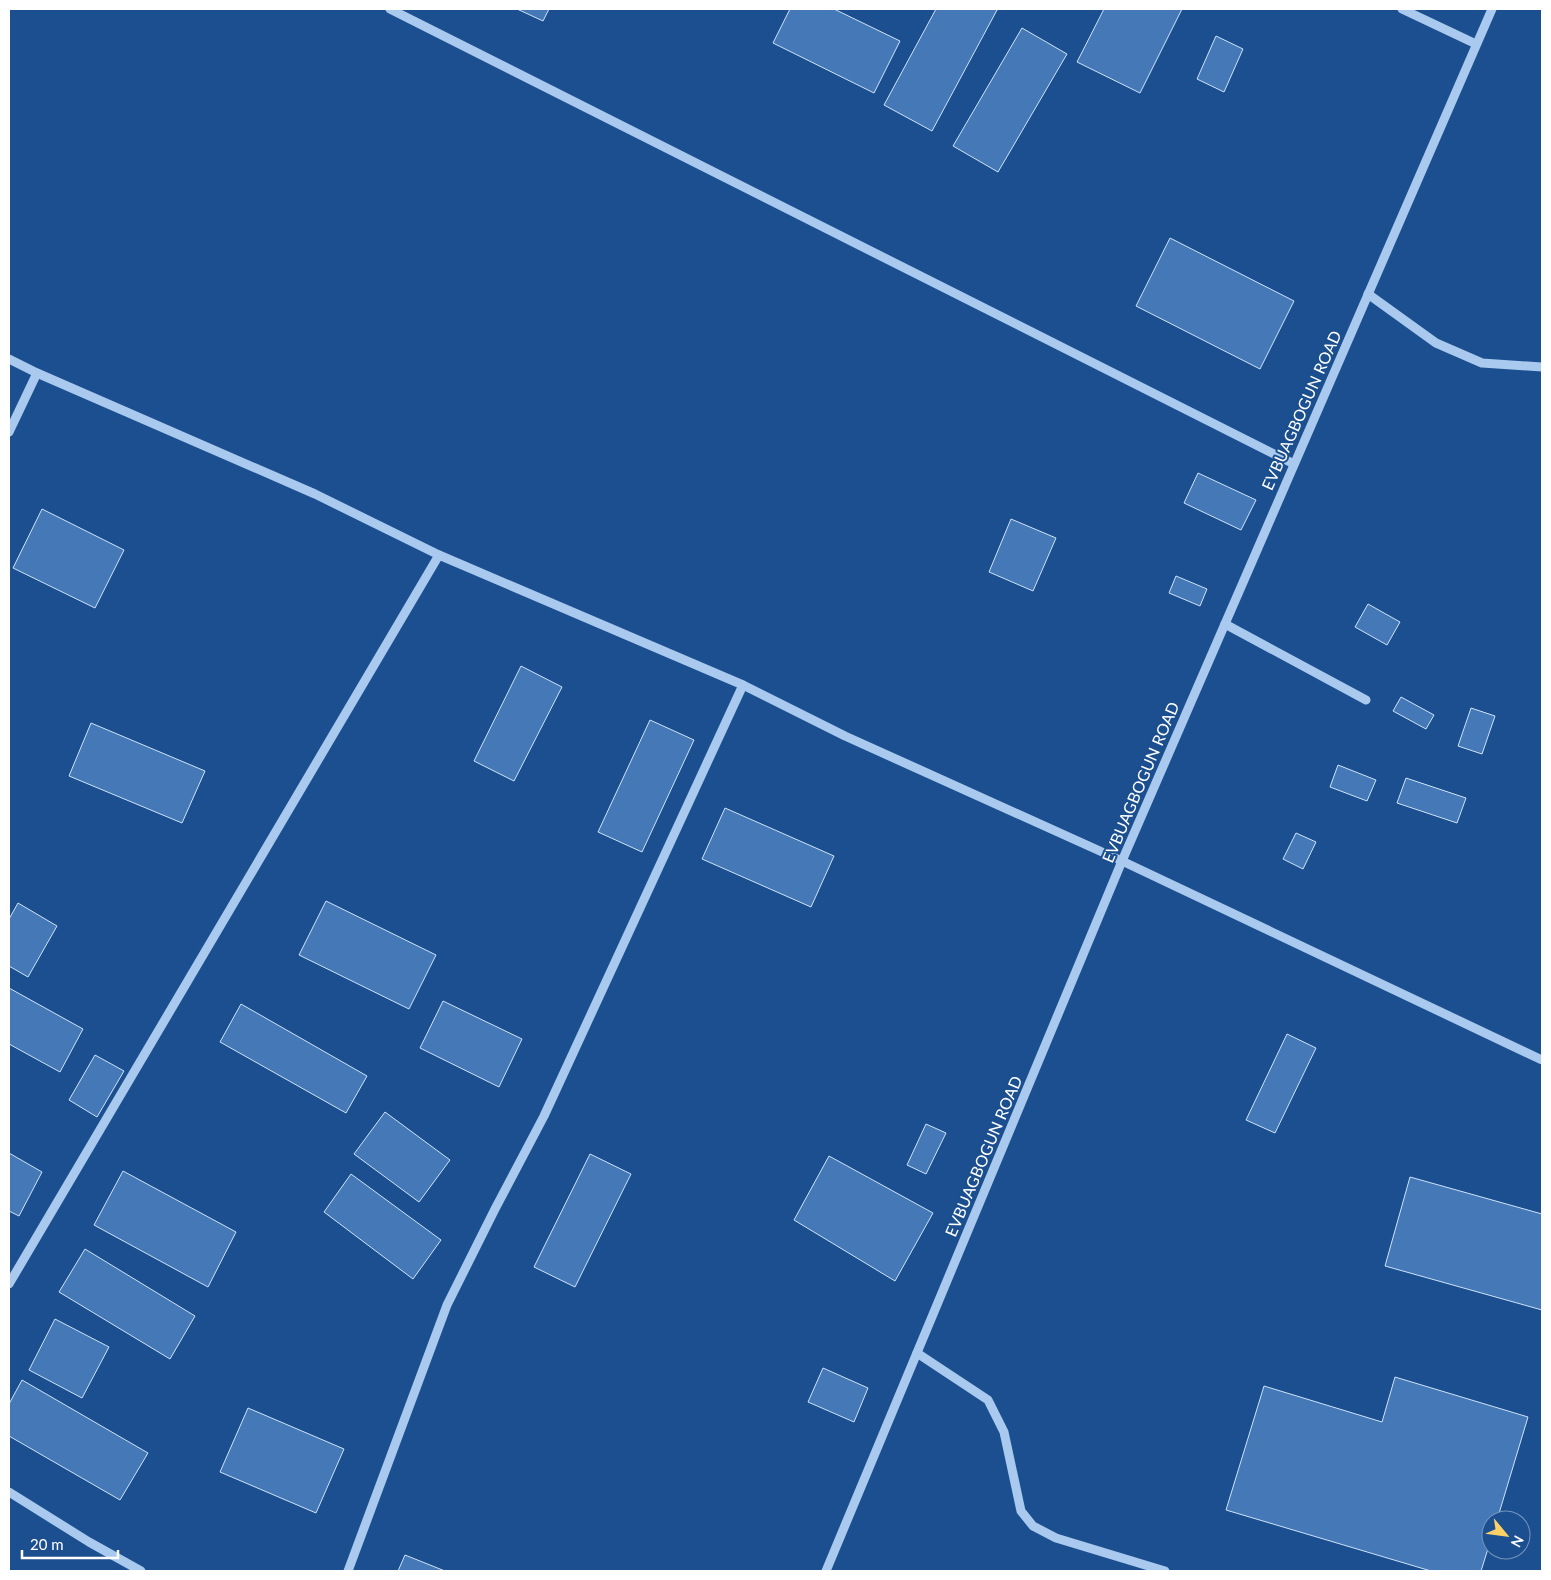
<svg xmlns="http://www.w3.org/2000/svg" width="1551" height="1580" font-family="Lato,sans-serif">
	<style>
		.building { fill: #4478b7; stroke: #cfe3fa }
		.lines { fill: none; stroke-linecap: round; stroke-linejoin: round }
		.minor { stroke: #a9c9ee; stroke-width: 9 }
		.labels { text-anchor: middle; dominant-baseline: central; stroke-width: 4; stroke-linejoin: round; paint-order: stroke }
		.street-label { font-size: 16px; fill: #fff; stroke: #1b4f8f }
	</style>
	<rect width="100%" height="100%" fill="#1b4f8f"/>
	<g class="building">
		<polygon points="517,9 549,9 543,21"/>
		<polygon points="790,9 834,9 900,41 874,93 773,43"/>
		<polygon points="936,9 995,9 997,10 932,131 884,105"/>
		<polygon points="1104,9 1182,9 1140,93 1077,62"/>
		<polygon points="1022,28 1067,54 998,172 953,146"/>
		<polygon points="1216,36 1243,49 1224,92 1197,79"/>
		<polygon points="1170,238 1294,301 1260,369 1136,306"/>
		<polygon points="1198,473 1256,500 1241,530 1184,503"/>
		<polygon points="42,509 124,550 95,608 13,568"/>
		<polygon points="1011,519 1056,538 1033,591 989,572"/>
		<polygon points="1176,576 1207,589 1200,606 1169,593"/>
		<polygon points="1368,604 1400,622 1387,645 1355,627"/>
		<polygon points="521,666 562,687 514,781 474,761"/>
		<polygon points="1401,697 1434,715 1426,729 1393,711"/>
		<polygon points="1471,708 1495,716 1482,754 1458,746"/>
		<polygon points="650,720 694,740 642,852 598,832"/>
		<polygon points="91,723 205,771 182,823 69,776"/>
		<polygon points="1338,765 1376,780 1367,801 1330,787"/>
		<polygon points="1406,778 1466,798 1457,823 1397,803"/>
		<polygon points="725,808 834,856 811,907 702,859"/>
		<polygon points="1296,833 1316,842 1303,869 1283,859"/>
		<polygon points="326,901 436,955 409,1009 299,955"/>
		<polygon points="18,903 57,926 28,977 9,966 9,919"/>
		<polygon points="9,988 83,1029 60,1072 9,1044"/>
		<polygon points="443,1001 522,1039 499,1087 420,1048"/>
		<polygon points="241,1004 367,1076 346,1113 220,1042"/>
		<polygon points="1287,1034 1316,1048 1275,1133 1246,1120"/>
		<polygon points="95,1055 124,1071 97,1117 69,1100"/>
		<polygon points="385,1112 450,1160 419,1202 354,1154"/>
		<polygon points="926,1124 946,1133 926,1174 907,1165"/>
		<polygon points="9,1153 42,1172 19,1216 9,1211"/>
		<polygon points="590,1154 631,1174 575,1287 534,1267"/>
		<polygon points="829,1156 933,1213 895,1281 794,1220"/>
		<polygon points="123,1171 236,1232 208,1287 94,1225"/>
		<polygon points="351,1174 441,1240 413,1279 324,1212"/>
		<polygon points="1410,1177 1542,1214 1542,1310 1385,1266"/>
		<polygon points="85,1249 195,1316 170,1359 59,1292"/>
		<polygon points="55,1319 109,1347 82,1398 29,1370"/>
		<polygon points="823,1368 868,1388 854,1422 808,1402"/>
		<polygon points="1395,1377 1528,1417 1497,1520 1491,1520 1491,1539 1481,1571 1431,1571 1226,1510 1264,1386 1382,1422"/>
		<polygon points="22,1380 148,1453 120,1500 9,1436 9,1404"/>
		<polygon points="248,1408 344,1449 316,1513 220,1472"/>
		<polygon points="405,1555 445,1571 398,1571"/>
	</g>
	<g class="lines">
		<g class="minor">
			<polyline points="390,9 1294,464"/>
			<polyline points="1402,9 1476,44"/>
			<polyline points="1368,294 1436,343 1482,363 1542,367"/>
			<polyline points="9,359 37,373 315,494 439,555 743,685 845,736 1122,861 1542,1060"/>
			<polyline points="9,432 37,373"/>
			<polyline points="1225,624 1366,700"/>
			<polyline points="9,1284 439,555"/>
			<polyline points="917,1353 988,1400 1004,1432 1021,1511 1033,1526 1056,1538 1165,1571"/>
			<polyline points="9,1492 89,1542 141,1571"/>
			<polyline points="348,1571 447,1305 495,1209 544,1116 743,685"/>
			<polyline points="826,1571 1122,861 1492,9"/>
		</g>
	</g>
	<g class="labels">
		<g class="street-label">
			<text transform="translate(1301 410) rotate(-66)">EVBUAGBOGUN ROAD</text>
			<text transform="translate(1140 782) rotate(-67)">EVBUAGBOGUN ROAD</text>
			<text transform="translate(983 1156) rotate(-67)">EVBUAGBOGUN ROAD</text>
		</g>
	</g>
	<rect width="1551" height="1580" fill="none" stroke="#ffffff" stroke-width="20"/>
	<g transform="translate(1506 1535) rotate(119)"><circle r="24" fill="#1b4f8f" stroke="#7695bc"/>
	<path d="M0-4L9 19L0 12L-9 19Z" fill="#ffd166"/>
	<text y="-8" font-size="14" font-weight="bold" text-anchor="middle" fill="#ffffff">N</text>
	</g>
	<path d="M22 1550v8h96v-8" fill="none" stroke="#ffffff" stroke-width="2.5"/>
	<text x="30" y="1550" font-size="15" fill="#ffffff" stroke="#1b4f8f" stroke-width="4" paint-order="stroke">20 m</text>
</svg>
